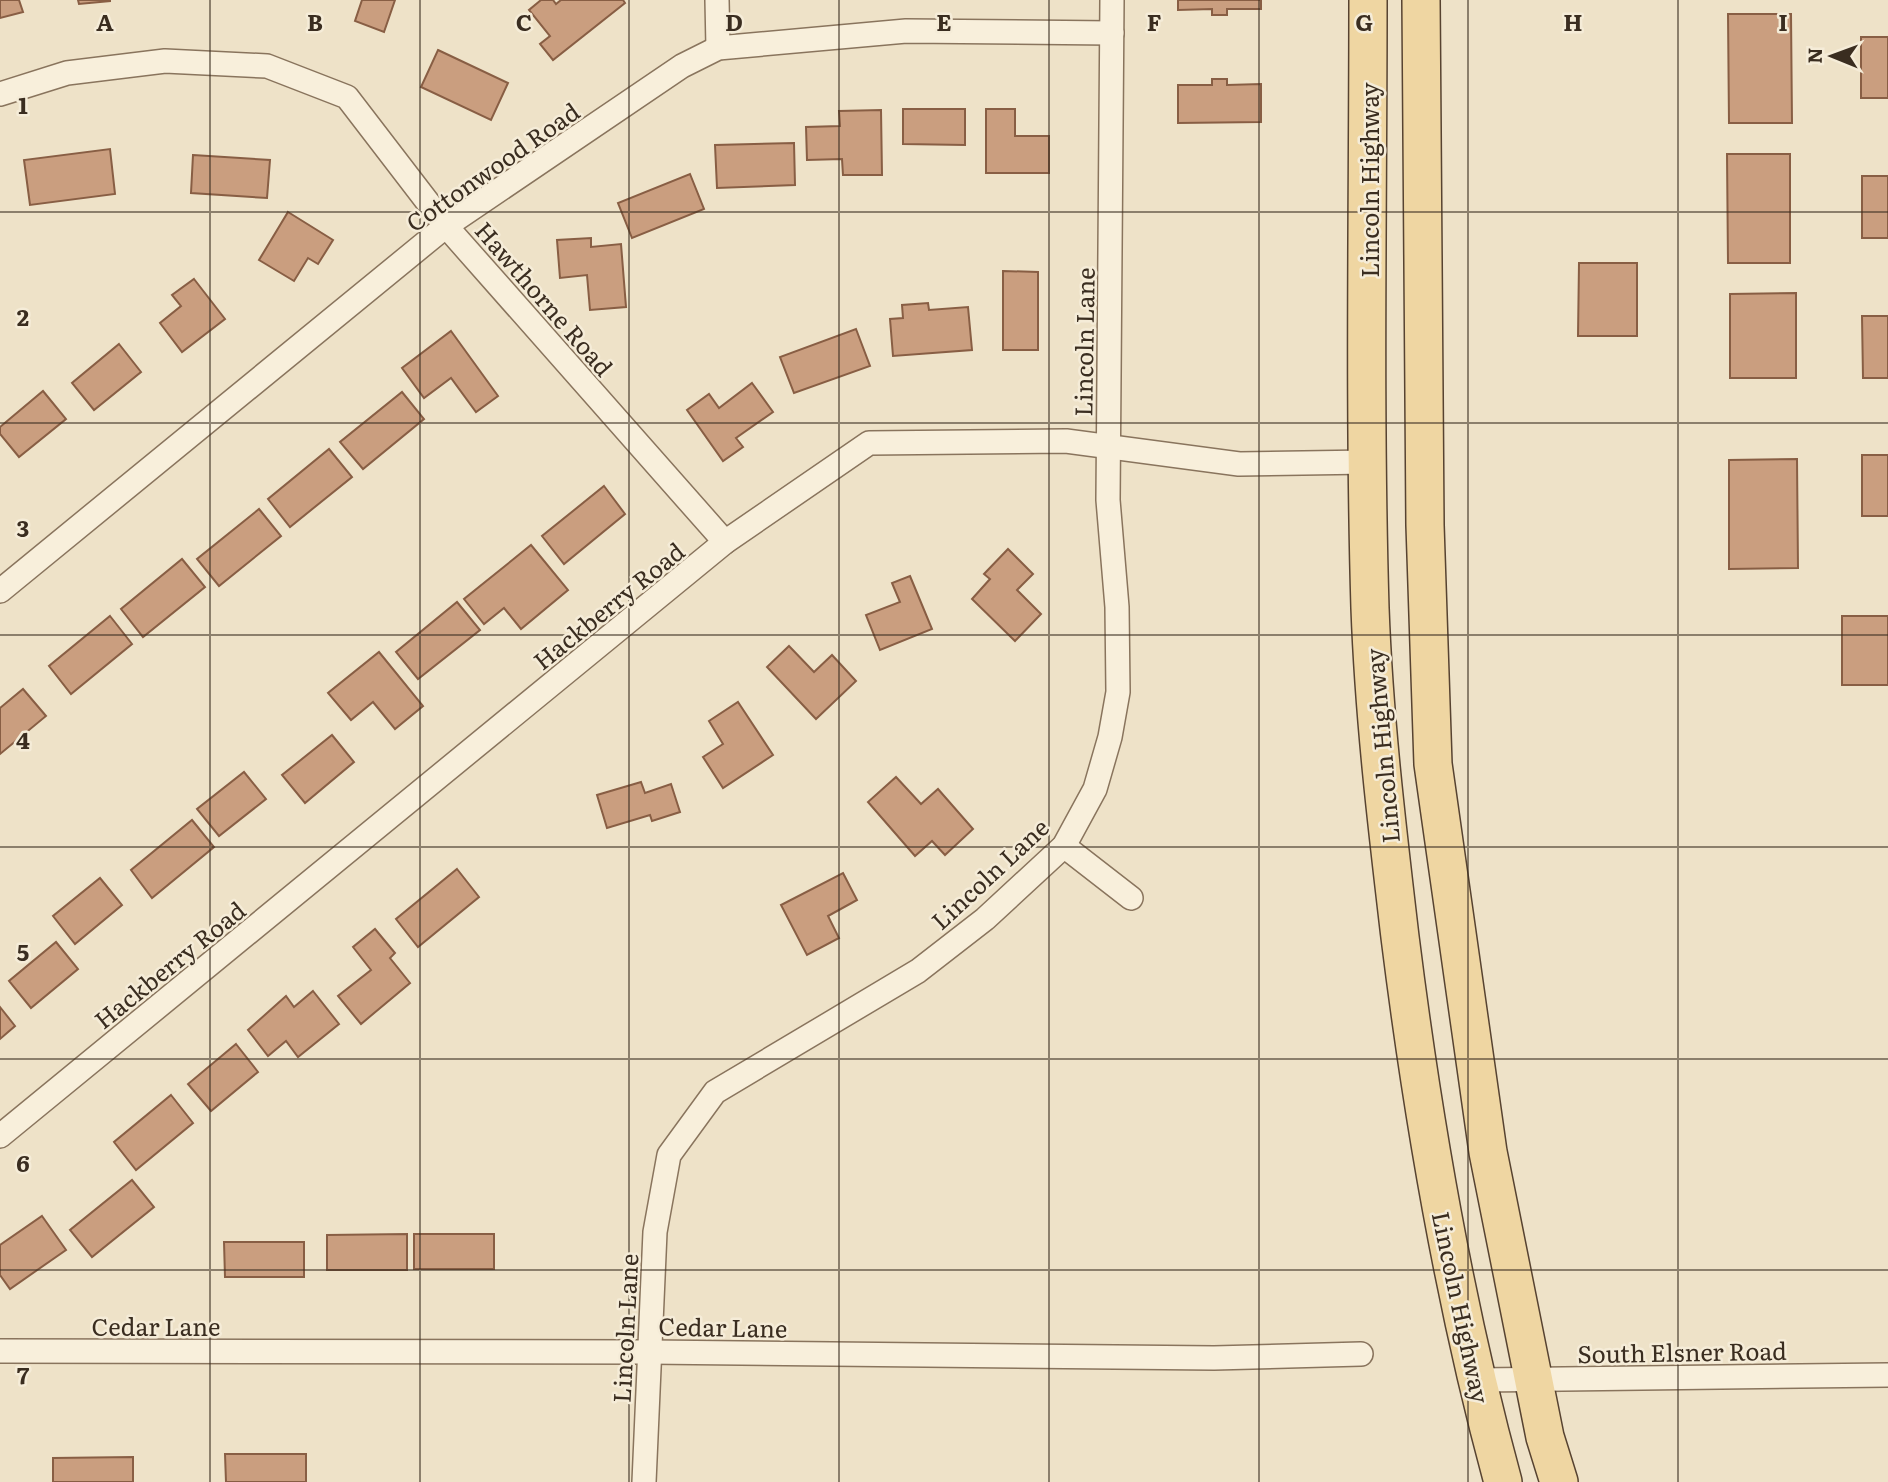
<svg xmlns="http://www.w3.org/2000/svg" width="1888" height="1482" font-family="Literata,serif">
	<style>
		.building { fill: #ca9e7f; stroke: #885e44; stroke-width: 2 }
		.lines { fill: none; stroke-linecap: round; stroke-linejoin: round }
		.street-casing { stroke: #89745d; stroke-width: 26 }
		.primary-casing { stroke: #574331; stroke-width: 40 }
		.street { stroke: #f8efdb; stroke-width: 23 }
		.primary { stroke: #efd6a2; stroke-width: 37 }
		.grid { fill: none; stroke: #3a2d20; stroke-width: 2; stroke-opacity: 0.55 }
		.labels { text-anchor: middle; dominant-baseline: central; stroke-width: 5; stroke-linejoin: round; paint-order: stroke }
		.street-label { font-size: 24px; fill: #3a2d20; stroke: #f5ecd8 }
		.grid-label { font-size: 23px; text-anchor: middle; font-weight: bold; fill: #3a2d20; stroke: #f5ecd8; stroke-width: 5; stroke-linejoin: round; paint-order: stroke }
	</style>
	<rect width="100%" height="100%" fill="#eee2c8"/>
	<g class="building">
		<polygon points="0,0 19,0 23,12 0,18"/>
		<polygon points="78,0 110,0 110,1 79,4"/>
		<polygon points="362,0 395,0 384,32 355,21"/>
		<polygon points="541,0 553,0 556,4 561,0 623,0 625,3 553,60 540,44 550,36 529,10"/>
		<polygon points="1178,0 1261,0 1261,9 1227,9 1227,15 1212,15 1212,9 1178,10"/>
		<polygon points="1728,14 1791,14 1792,123 1729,123"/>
		<rect x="1861" y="37" width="27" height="61"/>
		<polygon points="438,50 508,83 491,120 421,87"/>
		<polygon points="1212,79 1227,79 1227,85 1261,84 1261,122 1178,123 1178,85 1212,85"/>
		<polygon points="903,109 965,109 965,145 903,144"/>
		<polygon points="986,109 1015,109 1015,136 1049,136 1049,173 986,173"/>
		<polygon points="881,110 882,175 843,175 842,159 807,160 806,127 840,126 839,111"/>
		<polygon points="794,143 795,185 717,188 715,145"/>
		<polygon points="110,149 115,194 30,205 24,160"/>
		<polygon points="1727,154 1790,154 1790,263 1728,263"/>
		<polygon points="193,155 270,160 267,198 191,193"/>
		<polygon points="690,174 704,209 632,238 618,203"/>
		<rect x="1862" y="176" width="26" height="62"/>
		<polygon points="288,212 333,240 318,264 308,258 294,281 259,260"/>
		<polygon points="591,238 591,247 621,244 626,307 590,310 587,275 560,278 557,240"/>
		<polygon points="1579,263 1637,263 1637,336 1578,336"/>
		<polygon points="1003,271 1038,272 1038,350 1003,350"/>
		<polygon points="194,279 225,319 182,352 160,323 181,306 172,295"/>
		<polygon points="1796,293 1796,378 1730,378 1730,294"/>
		<polygon points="928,303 929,310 968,307 972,350 893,356 890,319 903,318 902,305"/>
		<polygon points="1862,316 1888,316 1888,378 1863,378"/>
		<polygon points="856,329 870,366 794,393 780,357"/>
		<polygon points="451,331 498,396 476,412 451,378 424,398 402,368"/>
		<polygon points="119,344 141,372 94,410 72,383"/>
		<polygon points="752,383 773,412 736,438 743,447 723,461 687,410 709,394 719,408"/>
		<polygon points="43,391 66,419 19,457 0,434 0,427"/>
		<polygon points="402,392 424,419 363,469 340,442"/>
		<polygon points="329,449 352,477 290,527 268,499"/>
		<rect x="1862" y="455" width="26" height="61"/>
		<polygon points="1797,459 1798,568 1729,569 1729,460"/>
		<polygon points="604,486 625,514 564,564 542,536"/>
		<polygon points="259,509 281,536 219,586 197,559"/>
		<polygon points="531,545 568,590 521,629 504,608 484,624 464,599"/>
		<polygon points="1008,549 1033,574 1017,590 1041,614 1015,641 972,599 990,579 984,574"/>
		<polygon points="182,559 205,587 143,637 121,609"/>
		<polygon points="910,576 932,629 880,650 866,615 900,602 892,583"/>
		<polygon points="457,602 480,630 418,679 396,652"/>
		<polygon points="110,616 132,644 71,694 49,666"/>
		<rect x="1842" y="616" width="46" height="69"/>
		<polygon points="789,646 814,672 832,655 856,681 816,719 767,667"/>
		<polygon points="379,652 423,706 395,729 373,702 351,720 328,693"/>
		<polygon points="23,689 46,716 0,754 0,708"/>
		<polygon points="738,702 773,755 723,788 703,757 723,744 709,721"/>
		<polygon points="332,735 354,762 305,803 282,775"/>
		<polygon points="244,772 266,799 219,836 197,809"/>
		<polygon points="896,777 921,804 938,789 973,829 945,855 932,841 915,856 868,802"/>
		<polygon points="641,782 645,793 671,784 680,812 652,821 650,815 607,828 597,795"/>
		<polygon points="192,820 214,847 152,898 131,870"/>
		<polygon points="457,869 479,897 418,947 396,919"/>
		<polygon points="843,873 857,900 828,916 839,938 807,955 781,905"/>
		<polygon points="100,878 122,905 75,944 53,916"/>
		<polygon points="375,929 395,953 390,958 410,983 361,1024 338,996 371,970 353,947"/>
		<polygon points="56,942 78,969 31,1008 9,981"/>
		<polygon points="313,991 339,1024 298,1057 286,1041 268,1056 248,1030 286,996 294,1007"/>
		<polygon points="0,1007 15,1026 0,1039"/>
		<polygon points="236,1044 258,1072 211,1111 188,1084"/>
		<polygon points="171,1095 193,1123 136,1170 114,1142"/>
		<polygon points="132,1180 154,1207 92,1257 70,1230"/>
		<polygon points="42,1216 66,1250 10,1289 0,1275 0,1245"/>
		<polygon points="407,1234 407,1270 327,1270 327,1235"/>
		<rect x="414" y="1234" width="80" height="35"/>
		<polygon points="224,1242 304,1242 304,1277 225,1277"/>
		<polygon points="225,1454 306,1454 306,1482 226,1482"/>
		<polygon points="133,1457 133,1482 53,1482 53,1458"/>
	</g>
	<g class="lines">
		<g class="street-casing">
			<g id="street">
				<polyline points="717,0 718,48"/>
				<polyline points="0,94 67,73 165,61 267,66 347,97 446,226 725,542"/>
				<polyline points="0,591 446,226 682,66 718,48 906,31 1112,33"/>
				<polyline points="1064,846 1131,898"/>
				<polyline points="0,1136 725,542 869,443 1066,441 1239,464 1369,462"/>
				<polyline points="0,1351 649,1352 1214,1358 1361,1354"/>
				<polyline points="1477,1380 1888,1375"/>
				<polyline points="644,1482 655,1232 669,1155 715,1092 918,971 985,919 1064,846 1095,789 1110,737 1118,692 1117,607 1108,500 1112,0"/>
			</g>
		</g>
		<g class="primary-casing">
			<g id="primary">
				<path d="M 1368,0 C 1368,202 1364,406 1370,608 C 1374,718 1387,827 1400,937 C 1423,1121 1454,1303 1503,1482"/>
				<polyline points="1421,0 1425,525 1433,764 1488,1152 1545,1437 1559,1482"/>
			</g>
		</g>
		<use href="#street" class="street"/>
		<use href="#primary" class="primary"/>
	</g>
	<path class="grid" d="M 210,0 L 210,1482M 420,0 L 420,1482M 629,0 L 629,1482M 839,0 L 839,1482M 1049,0 L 1049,1482M 1259,0 L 1259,1482M 1468,0 L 1468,1482M 1678,0 L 1678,1482M 0,212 L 1888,212M 0,423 L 1888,423M 0,635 L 1888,635M 0,847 L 1888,847M 0,1059 L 1888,1059M 0,1270 L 1888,1270"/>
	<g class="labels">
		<g class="street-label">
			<text transform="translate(492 166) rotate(-35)">Cottonwood Road</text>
			<text transform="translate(1368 180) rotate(-90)">Lincoln Highway</text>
			<text transform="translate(545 298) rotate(49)">Hawthorne Road</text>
			<text transform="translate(1083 342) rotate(-89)">Lincoln Lane</text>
			<text transform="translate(608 605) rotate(-39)">Hackberry Road</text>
			<text transform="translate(1381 746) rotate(-95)">Lincoln Highway</text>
			<text transform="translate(989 873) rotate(-43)">Lincoln Lane</text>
			<text transform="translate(169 964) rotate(-39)">Hackberry Road</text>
			<text transform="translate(1462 1307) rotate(78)">Lincoln Highway</text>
			<text x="156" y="1325">Cedar Lane</text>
			<text transform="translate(723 1326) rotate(1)">Cedar Lane</text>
			<text transform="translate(624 1328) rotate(-87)">Lincoln Lane</text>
			<text transform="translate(1682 1351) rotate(-1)">South Elsner Road</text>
		</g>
	</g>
	<g class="grid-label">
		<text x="105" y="31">A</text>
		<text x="315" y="31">B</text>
		<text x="524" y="31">C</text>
		<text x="734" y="31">D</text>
		<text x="944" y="31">E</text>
		<text x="1154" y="31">F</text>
		<text x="1364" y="31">G</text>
		<text x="1573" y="31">H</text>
		<text x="1783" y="31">I</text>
		<text x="23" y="114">1</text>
		<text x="23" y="326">2</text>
		<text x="23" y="537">3</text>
		<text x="23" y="749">4</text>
		<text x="23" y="961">5</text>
		<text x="23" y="1172">6</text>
		<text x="23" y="1384">7</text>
	</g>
	<g transform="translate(1832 56) rotate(271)" stroke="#f5ecd8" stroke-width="5" paint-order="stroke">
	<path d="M0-5L12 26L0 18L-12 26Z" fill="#3a2d20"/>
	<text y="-10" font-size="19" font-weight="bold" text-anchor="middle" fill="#3a2d20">N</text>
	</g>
</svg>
